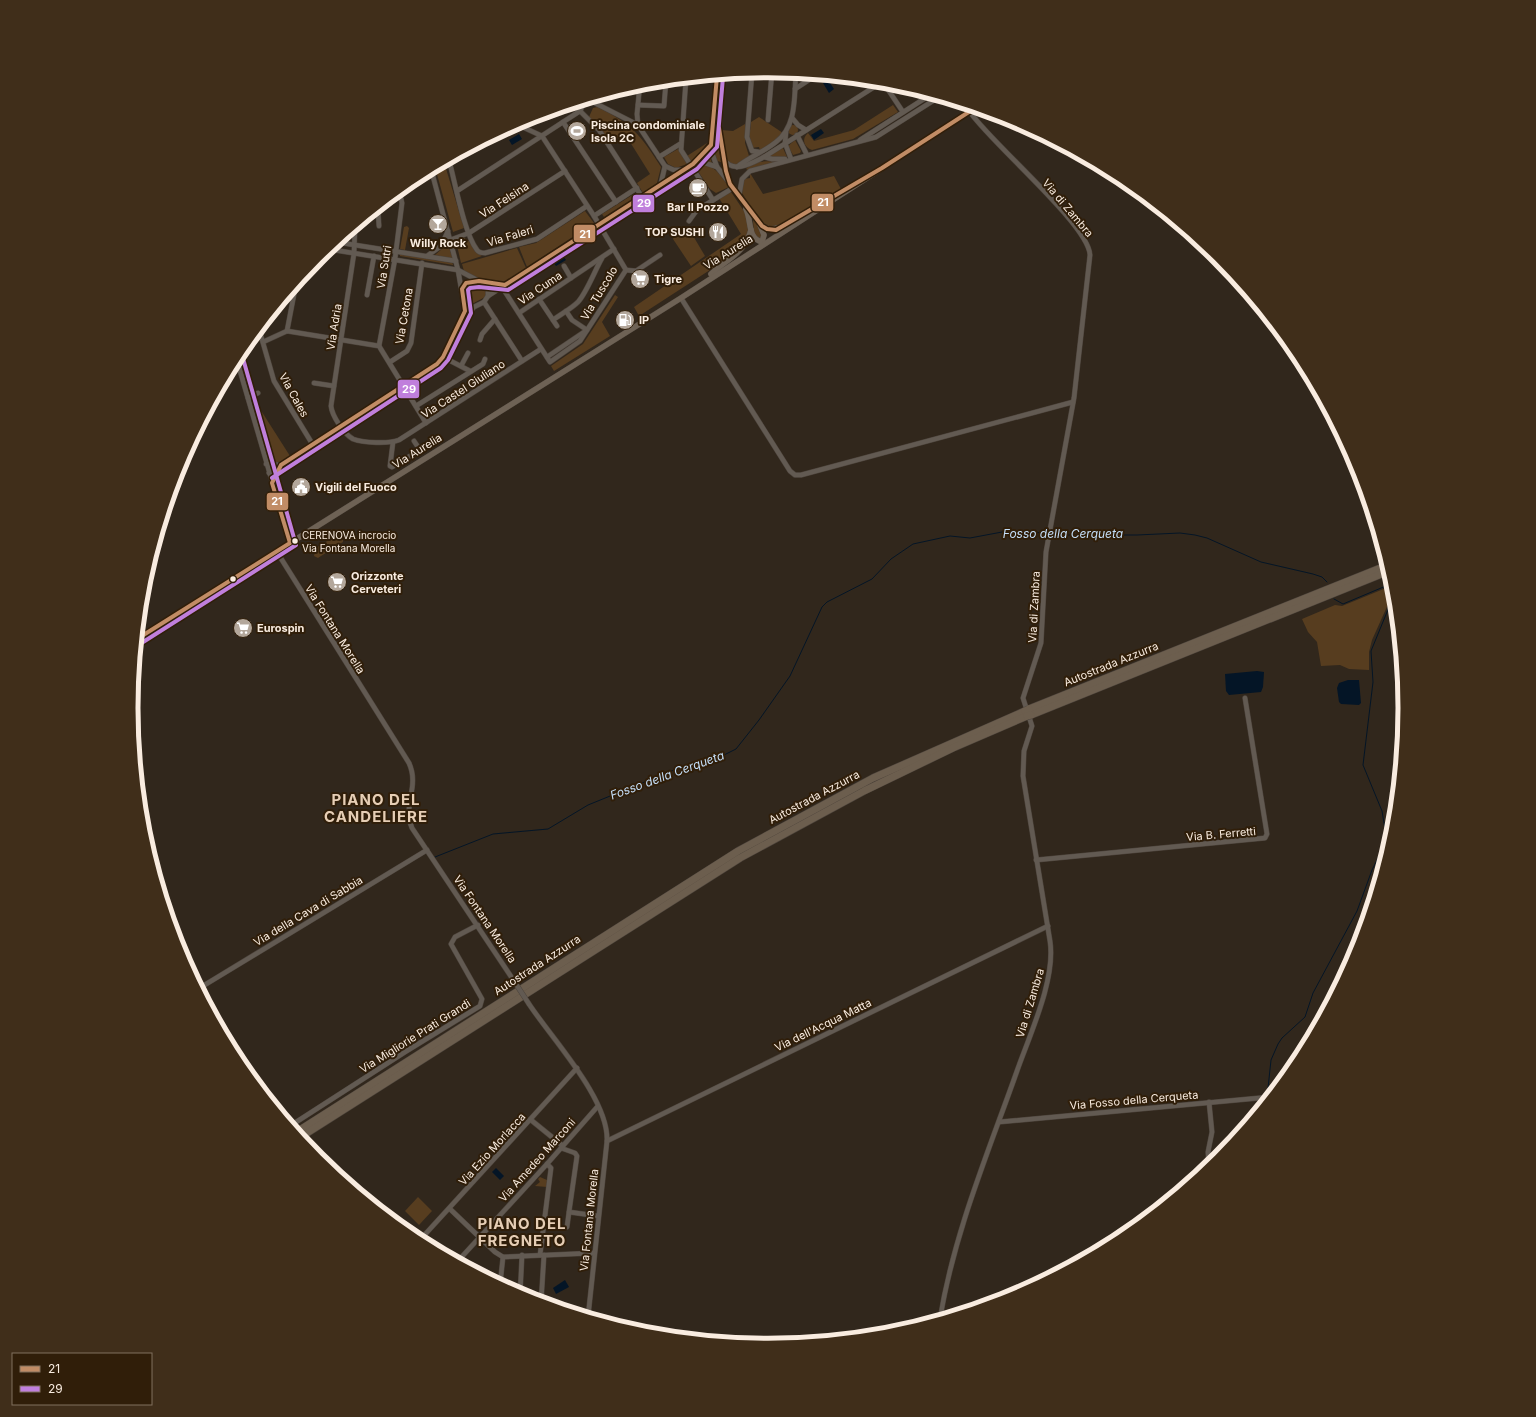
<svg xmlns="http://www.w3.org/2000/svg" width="1536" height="1417" font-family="Inter,sans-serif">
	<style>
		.green { fill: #573d1f }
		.water { fill: #041526 }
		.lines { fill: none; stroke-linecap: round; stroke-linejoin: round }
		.stream { stroke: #041526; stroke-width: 1 }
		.minor-casing { stroke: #4d443c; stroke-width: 5.5 }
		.major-casing { stroke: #4d443c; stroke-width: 6 }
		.highway-casing { stroke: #4d443c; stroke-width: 8 }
		.minor { stroke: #625a52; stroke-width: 4.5 }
		.major { stroke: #6e6255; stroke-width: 5.5 }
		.highway { stroke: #6c5e4e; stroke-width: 7 }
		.minor-bridge-casing { stroke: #4d443c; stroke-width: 5.5; stroke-linecap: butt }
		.highway-bridge-casing { stroke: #4d443c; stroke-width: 8; stroke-linecap: butt }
		.minor-bridge { stroke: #625a52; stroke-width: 4.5 }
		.highway-bridge { stroke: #6c5e4e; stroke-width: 7 }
		.bus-1-casing { stroke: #301e09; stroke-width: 7 }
		.bus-2-casing { stroke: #301e09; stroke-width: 7 }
		.bus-1 { stroke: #c18c65; stroke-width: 4 }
		.bus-2 { stroke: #c07fdc; stroke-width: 4 }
		.bus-dot { fill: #f9ece0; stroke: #301e09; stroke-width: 1.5 }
		.labels { text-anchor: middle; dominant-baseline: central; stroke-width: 4; stroke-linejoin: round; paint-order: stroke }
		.bus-label { font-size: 10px; fill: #f9ece0; stroke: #301e09; text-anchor: start }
		.poi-label { font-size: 11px; font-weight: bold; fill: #f9ece0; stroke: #301e09; text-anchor: start }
		.street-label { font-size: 11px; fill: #f9ece0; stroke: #301e09 }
		.water-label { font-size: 12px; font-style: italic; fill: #c5dff9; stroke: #301e09 }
		.district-label { font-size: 15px; font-weight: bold; letter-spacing: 1px; fill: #e6ceb5; stroke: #301e09 }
		.rim { fill: none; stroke: #f9ece0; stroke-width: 5 }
		.line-badge { stroke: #301e09; stroke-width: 1.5 }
		.badge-label { font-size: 11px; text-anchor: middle; font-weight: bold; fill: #fff }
	</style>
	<rect width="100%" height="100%" fill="#31271c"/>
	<g class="green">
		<polygon points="718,76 722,76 718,139 715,142"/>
		<path d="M 893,105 L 898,112 L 853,139 L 812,150 C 804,147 801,139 808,133 L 814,141 L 854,130 Z"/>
		<path d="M 597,107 C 631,123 641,135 661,167 L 657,183 L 643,193 L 637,183 L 650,174 L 625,134 L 611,142 L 590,119 L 589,117 L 593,108 Z"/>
		<polygon points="759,117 783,133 775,142 760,150 759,147 751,148 749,139 751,122"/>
		<polygon points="745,124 745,143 749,156 735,166 726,161 721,130 733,131"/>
		<circle cx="793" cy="130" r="5"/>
		<polygon points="795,140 801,151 800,153 793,155 788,146"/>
		<polygon points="707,143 697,157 691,161 687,156"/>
		<polygon points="715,148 719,149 721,162 717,161 714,150"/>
		<polygon points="783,148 787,157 770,157 770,155"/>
		<polygon points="678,149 687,164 676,168 668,164 664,157"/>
		<polygon points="707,152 709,152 712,164 700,160"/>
		<path d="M 780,161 L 748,170 L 746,169 C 753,159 769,162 780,161 Z"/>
		<polygon points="444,162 464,228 453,232 435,167"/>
		<path d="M 699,165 C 715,164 721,176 729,187 L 716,193 L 710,189 L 695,167 Z"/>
		<polygon points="750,173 763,194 834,176 841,189 782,226 763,226 742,193 744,179 750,178"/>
		<polygon points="731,192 746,214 749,229 746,239 730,257 639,316 634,307 741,234 719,198"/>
		<polygon points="634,194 636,197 604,217 602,214"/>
		<polygon points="585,211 594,223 527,267 519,247 536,243"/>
		<polygon points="753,220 762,231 761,240 754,236"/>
		<polygon points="407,226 409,228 405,250 400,249 404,227"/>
		<polygon points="684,227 692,234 705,256 691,266 673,239 676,231"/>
		<path d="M 464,238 C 473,242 474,251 482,256 L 461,263 L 456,241 Z"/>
		<polygon points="447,241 453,259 435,255 444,247"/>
		<polygon points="517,248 526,268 504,283 484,281 464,271 462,264"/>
		<polygon points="400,254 452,263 453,264 453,265 400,256"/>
		<path d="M 474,282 L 484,287 L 487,293 L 485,297 L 472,304 C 467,301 464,290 466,285 Z"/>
		<polygon points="615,295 618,297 602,322 610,336 554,371 551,366 583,344"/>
		<polygon points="253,398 290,456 280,462 269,462 255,414"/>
		<polygon points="337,535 343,537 343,542 321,556 318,558 314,556 316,548"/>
		<polygon points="1386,588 1394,588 1394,591 1372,640 1369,652 1369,670 1349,669 1340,665 1321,666 1317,642 1308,632 1302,619 1335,605 1342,606"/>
		<polygon points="540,1177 547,1180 547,1187 535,1186 540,1182 538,1179"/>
		<polygon points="418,1197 432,1211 419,1225 405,1211"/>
	</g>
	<g class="water">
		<polygon points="828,80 834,89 829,93 823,83"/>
		<polygon points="821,129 824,133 814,140 811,135"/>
		<polygon points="519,134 522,139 512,145 509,140"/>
		<polygon points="563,256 566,260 556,266 553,262"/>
		<polygon points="1257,671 1264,672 1263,687 1261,692 1229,695 1226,691 1225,674"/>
		<polygon points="1348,680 1359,680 1361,703 1359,705 1341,704 1339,702 1337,688 1339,683"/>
		<polygon points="496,1168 504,1176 500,1180 492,1172"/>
		<polygon points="565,1280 569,1287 556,1294 553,1288"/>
	</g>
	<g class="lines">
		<g class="stream">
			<polyline points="1050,535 1137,535 1180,533 1195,535 1207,538 1261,562 1313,574 1322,577 1327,582"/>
			<polyline points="1334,599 1343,604 1393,583"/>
			<polyline points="435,857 493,834 548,829 588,805 679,768 722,756 736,749 759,720 790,676 822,607 827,602 872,579 891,559 913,544 950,536 970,538 1002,532 1028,531 1047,534"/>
			<polyline points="1270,1094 1268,1088 1271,1060 1278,1044 1282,1038 1305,1017 1313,993 1357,911 1372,870 1384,846 1386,835 1382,811 1363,765 1373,682 1371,651 1394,595"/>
		</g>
		<g class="minor-casing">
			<g id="minor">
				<polyline points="752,73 747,137 752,151 759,152"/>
				<polyline points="723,75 719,133 728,179"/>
				<polyline points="717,76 712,153 717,167 739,195"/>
				<polyline points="686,79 681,150 713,200"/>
				<polyline points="883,82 903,112"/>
				<polyline points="640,84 637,114 638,125 665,166 674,170 683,170"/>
				<polyline points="795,89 815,76"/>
				<polyline points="589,100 638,125"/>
				<polyline points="638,105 664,106 666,81"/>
				<polyline points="580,111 599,130 642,197"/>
				<polyline points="793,119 798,125 806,130"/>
				<polyline points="768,120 772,71"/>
				<polyline points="563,122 616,202"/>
				<polyline points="786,132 785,143 791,159"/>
				<polyline points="797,135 807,155"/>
				<polyline points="860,140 930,95"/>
				<polyline points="659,157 680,144"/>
				<polyline points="764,157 772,159 785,159"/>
				<path d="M 723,158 C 732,175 752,163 764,157 L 882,82"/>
				<path d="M 449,160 C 455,182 464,233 477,250 C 479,253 482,253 485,253 L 537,239 L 587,206"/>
				<polyline points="693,164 705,163 717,167"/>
				<path d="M 737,167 C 749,157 764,152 776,142 C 797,126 794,97 796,74"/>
				<polyline points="661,183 665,166"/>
				<polyline points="457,191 580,111 585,101"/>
				<polyline points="739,196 742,179 750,171 876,137 939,97"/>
				<polyline points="374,211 378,210 379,226"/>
				<polyline points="594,216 637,188"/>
				<polyline points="689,221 697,210 733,188"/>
				<path d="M 355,227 L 354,253 L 331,406 C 332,416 344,434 353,439 C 363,443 389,444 399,440 L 541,349"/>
				<polyline points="450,240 469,233 565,171"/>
				<polyline points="336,242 456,261"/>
				<polyline points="328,249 458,270 477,280"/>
				<polyline points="427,256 441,246 448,231"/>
				<polyline points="564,266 571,278"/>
				<polyline points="626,270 636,271 660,255"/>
				<polyline points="483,282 488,288 488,296"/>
				<polyline points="502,287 550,362 580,341 626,270 594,216 542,136 516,124"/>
				<polyline points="462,289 466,283 473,280 505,285"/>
				<polyline points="367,295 374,256"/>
				<polyline points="681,298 790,471 795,475 801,475 1073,402"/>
				<path d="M 539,299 L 553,320 C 561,314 571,309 578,302 C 587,292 595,270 602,258"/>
				<polyline points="484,302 522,361"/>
				<polyline points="566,311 572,320 587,330"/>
				<polyline points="519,313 614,249"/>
				<polyline points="464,319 474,307 484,302 488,296 693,164 711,145"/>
				<polyline points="553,320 557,326"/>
				<polyline points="259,329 274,381 313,445"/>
				<polyline points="287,331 296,284"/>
				<polyline points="480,340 482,334 495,319"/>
				<polyline points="263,342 287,331 379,346 426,423"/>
				<polyline points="379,346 395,259 402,203 399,190"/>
				<polyline points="236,357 290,543"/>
				<polyline points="443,357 470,371"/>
				<polyline points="547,357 584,332"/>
				<polyline points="390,362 407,351 411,343 422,263"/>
				<polyline points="461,366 468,353"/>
				<polyline points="314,383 334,386"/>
				<polyline points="248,398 258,393"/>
				<polyline points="416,406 483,364 485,359"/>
				<polyline points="393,442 390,466 392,467 420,450 414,441"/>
				<polyline points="266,464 281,465"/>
				<polyline points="269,473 421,375 437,364 443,357 465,311 458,270 431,169"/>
				<polyline points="272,483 280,467"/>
				<path d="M 277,552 L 409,763 C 420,787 402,806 412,828 L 514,981"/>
				<polyline points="1036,860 1265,838 1267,834 1245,698"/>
				<polyline points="198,989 427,850"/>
				<path d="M 529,1004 C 552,1039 609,1099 607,1141 L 588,1317"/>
				<polyline points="1209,1102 1212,1132 1208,1152 1209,1167"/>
				<polyline points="531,1120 563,1146"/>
				<polyline points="999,1122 1270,1097"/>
				<polyline points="290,1126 405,1052 480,1006 482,999 451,944 455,937 478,925"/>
				<polyline points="607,1141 1048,926"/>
				<polyline points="561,1148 575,1153 577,1156 569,1212 598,1216"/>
				<polyline points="450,1209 495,1252 503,1257 594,1253"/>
				<polyline points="567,1227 569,1212"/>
				<polyline points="419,1241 577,1068"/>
				<polyline points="540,1255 551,1168 547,1164"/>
				<polyline points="457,1262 547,1164 598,1106"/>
				<polyline points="500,1285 503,1257"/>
				<polyline points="520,1296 522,1255"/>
				<polyline points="541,1303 544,1255"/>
				<path d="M 940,1319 C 954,1233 988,1153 1017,1071 C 1030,1034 1056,979 1050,941 L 1023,776 L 1024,751 L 1032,726 L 1023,698 L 1041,643 L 1046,552 L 1074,398 L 1090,255 C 1089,225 991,143 970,112"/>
			</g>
		</g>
		<g class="major-casing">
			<g id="major">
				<path d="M 741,198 C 764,228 762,240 800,217"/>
				<path d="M 746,209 C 752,222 747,238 762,242"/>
				<polyline points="760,225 764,235 762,242"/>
				<path d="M 711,274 C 727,259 745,253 751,230"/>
				<polyline points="137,639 681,298 975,108"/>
			</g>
		</g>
		<g class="highway-casing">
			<g id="highway">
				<polyline points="1029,709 1388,565"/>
				<polyline points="1031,715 1389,571"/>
				<polyline points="295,1133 738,851 873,778 1025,711"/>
				<polyline points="299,1138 740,858 864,791 955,747 1027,716"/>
			</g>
		</g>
		<use href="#minor" class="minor"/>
		<use href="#major" class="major"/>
		<use href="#highway" class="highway"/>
		<g class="minor-bridge-casing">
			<polyline id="minor-bridge" points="514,981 529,1004"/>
		</g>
		<g class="highway-bridge-casing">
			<g id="highway-bridge">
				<polyline points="1025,711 1029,709"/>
				<polyline points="1027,716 1031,715"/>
			</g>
		</g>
		<use href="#minor-bridge" class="minor-bridge"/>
		<use href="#highway-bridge" class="highway-bridge"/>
		<g class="bus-1-casing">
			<g id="bus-1">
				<polyline points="719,128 726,171 730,184 762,226 767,229 776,230 882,168 975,108"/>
				<polyline points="137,639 290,543 272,483 281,465 437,364 443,357 465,311 462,289 466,283 479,281 505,285 693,164 711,145 717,76"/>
			</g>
		</g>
		<g class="bus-2-casing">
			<g id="bus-2">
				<polyline points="272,478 441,368 448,360 471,313 468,290 470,288 479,287 508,290 697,169 717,147 723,77"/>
				<polyline points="140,644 296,545 242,355"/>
			</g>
		</g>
		<use href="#bus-1" class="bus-1"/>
		<use href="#bus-2" class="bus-2"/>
	</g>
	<defs>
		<g id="stadium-disc" transform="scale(1)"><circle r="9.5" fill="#b3a79b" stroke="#301e09"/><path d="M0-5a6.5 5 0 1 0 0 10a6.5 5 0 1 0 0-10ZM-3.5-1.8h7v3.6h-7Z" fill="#fff"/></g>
		<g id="cafe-disc" transform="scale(1)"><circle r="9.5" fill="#b3a79b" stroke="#301e09"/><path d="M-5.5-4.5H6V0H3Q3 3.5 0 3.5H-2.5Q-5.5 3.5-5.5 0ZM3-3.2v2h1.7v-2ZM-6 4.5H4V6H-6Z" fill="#fff"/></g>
		<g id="bar-disc" transform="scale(1)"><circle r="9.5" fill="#b3a79b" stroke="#301e09"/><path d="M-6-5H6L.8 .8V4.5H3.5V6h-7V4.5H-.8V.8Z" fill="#fff"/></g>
		<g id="restaurant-disc" transform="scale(1)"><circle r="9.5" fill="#b3a79b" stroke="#301e09"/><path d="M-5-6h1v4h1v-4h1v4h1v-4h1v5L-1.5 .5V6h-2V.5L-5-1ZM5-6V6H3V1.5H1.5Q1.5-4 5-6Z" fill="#fff"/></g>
		<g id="supermarket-disc" transform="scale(1)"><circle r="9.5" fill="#b3a79b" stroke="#301e09"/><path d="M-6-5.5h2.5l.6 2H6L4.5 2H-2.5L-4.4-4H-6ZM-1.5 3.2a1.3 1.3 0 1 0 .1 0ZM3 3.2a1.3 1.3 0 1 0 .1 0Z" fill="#fff"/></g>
		<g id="fuel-disc" transform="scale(1)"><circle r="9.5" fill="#b3a79b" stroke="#301e09"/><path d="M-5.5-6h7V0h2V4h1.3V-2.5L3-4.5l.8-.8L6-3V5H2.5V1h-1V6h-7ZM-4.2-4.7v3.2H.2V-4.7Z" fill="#fff"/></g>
		<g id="civic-disc" transform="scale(1)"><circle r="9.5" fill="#b3a79b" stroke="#301e09"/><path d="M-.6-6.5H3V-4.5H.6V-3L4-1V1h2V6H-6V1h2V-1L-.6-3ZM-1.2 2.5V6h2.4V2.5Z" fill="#fff"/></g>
	</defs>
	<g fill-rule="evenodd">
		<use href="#stadium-disc" x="577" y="131"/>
		<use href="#cafe-disc" x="698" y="188"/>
		<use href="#bar-disc" x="438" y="224"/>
		<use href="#restaurant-disc" x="718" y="232"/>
		<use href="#supermarket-disc" x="640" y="279"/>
		<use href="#fuel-disc" x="625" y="320"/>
		<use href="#civic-disc" x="301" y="487"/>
		<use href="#supermarket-disc" x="337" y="582"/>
		<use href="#supermarket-disc" x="243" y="628"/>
	</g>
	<g class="bus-dot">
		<circle cx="295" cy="541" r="3.5"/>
		<circle cx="233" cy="579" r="3.5"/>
	</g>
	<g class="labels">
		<g class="bus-label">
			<text x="302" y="535">CERENOVA incrocio<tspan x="302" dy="13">Via Fontana Morella</tspan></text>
		</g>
		<g class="poi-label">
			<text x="591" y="125">Piscina condominiale<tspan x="591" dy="13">Isola 2C</tspan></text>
			<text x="698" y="207" text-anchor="middle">Bar Il Pozzo</text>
			<text x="704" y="232" text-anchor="end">TOP SUSHI</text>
			<text x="438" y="243" text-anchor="middle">Willy Rock</text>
			<text x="654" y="279">Tigre</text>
			<text x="639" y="320">IP</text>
			<text x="315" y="487">Vigili del Fuoco</text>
			<text x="351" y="576">Orizzonte<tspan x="351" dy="13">Cerveteri</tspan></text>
			<text x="257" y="628">Eurospin</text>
		</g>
		<g class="street-label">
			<text transform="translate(504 200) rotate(-33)">Via Felsina</text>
			<text transform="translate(1068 208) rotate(50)">Via di Zambra</text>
			<text transform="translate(510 236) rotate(-17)">Via Faleri</text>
			<text transform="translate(728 252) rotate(-32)">Via Aurelia</text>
			<text transform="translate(384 267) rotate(-81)">Via Sutri</text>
			<text transform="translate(540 288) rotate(-34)">Via Cuma</text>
			<text transform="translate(599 293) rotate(-59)">Via Tuscolo</text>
			<text transform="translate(404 316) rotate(-80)">Via Cetona</text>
			<text transform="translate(334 327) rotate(-81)">Via Adria</text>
			<text transform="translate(463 389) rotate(-33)">Via Castel Giuliano</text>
			<text transform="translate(294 395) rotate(61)">Via Cales</text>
			<text transform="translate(417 451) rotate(-32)">Via Aurelia</text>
			<text transform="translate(1034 607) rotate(-87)">Via di Zambra</text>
			<text transform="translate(335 629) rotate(58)">Via Fontana Morella</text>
			<text transform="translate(1111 664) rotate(-22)">Autostrada Azzurra</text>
			<text transform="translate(814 797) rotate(-28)">Autostrada Azzurra</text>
			<text transform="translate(1221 834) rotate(-5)">Via B. Ferretti</text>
			<text transform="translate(308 911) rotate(-31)">Via della Cava di Sabbia</text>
			<text transform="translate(485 919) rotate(56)">Via Fontana Morella</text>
			<text transform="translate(537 965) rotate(-33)">Autostrada Azzurra</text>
			<text transform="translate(1030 1003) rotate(-73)">Via di Zambra</text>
			<text transform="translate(823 1025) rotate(-26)">Via dell'Acqua Matta</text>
			<text transform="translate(415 1036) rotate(-32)">Via Migliorie Prati Grandi</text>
			<text transform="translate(1134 1100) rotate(-5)">Via Fosso della Cerqueta</text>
			<text transform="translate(492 1149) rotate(-48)">Via Ezio Morlacca</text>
			<text transform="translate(537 1160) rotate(-48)">Via Amedeo Marconi</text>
			<text transform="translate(589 1220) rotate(-84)">Via Fontana Morella</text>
		</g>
		<g class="water-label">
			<text x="1063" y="533">Fosso della Cerqueta</text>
			<text transform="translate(667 775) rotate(-20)">Fosso della Cerqueta</text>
		</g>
		<g class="district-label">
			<text x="376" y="799">PIANO DEL<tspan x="376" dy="17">CANDELIERE</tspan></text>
			<text x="522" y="1223">PIANO DEL<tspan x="522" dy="17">FREGNETO</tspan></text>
		</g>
	</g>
	<path d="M0 0H1536V1417H0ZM138 708a630 630 0 1 1 1260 0a630 630 0 1 1-1260 0Z" fill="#402e1a" fill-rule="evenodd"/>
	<path class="rim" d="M138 708a630 630 0 1 1 1260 0a630 630 0 1 1-1260 0Z"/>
	<g class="line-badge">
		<rect x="811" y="193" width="23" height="19" rx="4" fill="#c18c65"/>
		<rect x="632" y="194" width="23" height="19" rx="4" fill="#c07fdc"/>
		<rect x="573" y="224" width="23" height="19" rx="4" fill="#c18c65"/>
		<rect x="397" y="379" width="23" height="20" rx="4" fill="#c07fdc"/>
		<rect x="266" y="492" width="23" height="19" rx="4" fill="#c18c65"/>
	</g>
	<g class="badge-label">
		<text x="823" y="206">21</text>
		<text x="644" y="207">29</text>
		<text x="585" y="238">21</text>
		<text x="409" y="393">29</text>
		<text x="277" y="505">21</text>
	</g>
	<rect x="12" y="1353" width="140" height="52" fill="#301e09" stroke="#80705f"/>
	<rect x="20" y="1366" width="20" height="6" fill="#c18c65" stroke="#80705f"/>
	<text x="48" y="1373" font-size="12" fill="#f9ece0">21</text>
	<rect x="20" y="1386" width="20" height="6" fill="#c07fdc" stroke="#80705f"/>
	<text x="48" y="1393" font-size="12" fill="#f9ece0">29</text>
</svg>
